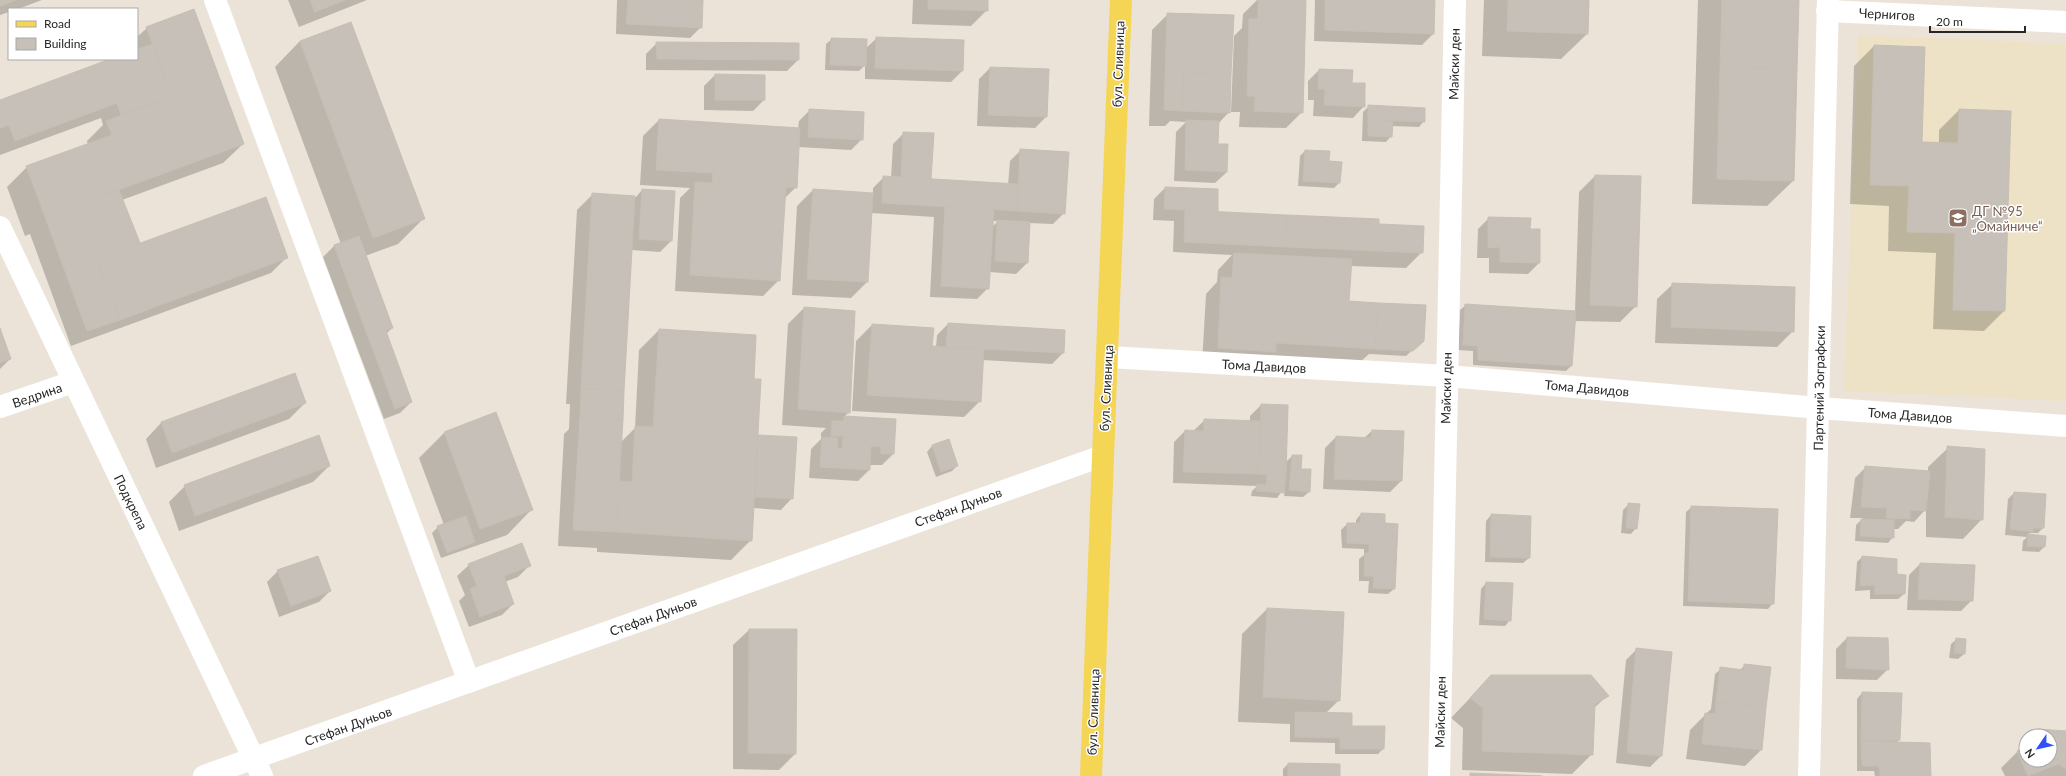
<svg xmlns="http://www.w3.org/2000/svg" width="2066" height="776" font-family="Lato,sans-serif">
	<style>
		.education { fill: #ede2c6 }
		.shadow { fill: #0003; fill-rule: evenodd }
		.building { fill: #c6c0b8; stroke: #c6bfb2 }
		.lines { fill: none; stroke-linecap: round; stroke-linejoin: round }
		.street { stroke: #fff; stroke-width: 22 }
		.primary { stroke: #f4d554; stroke-width: 22 }
		.labels { text-anchor: middle; dominant-baseline: central; stroke-width: 3; stroke-linejoin: round; paint-order: stroke }
		.street-label { font-size: 13px; fill: #272727; stroke: #fff }
		.education-label { font-size: 13px; fill: #785e54; stroke: #fff; text-anchor: start }
	</style>
	<rect width="100%" height="100%" fill="#ebe3d8"/>
	<polygon class="education" points="1858,35 2066,44 2066,401 1844,391"/>
	<g class="shadow">
		<polygon points="0,0 42,0 18,9 9,9 9,12 0,15"/>
		<polygon points="288,0 367,0 299,27"/>
		<polygon points="617,0 702,0 701,27 690,38 616,34"/>
		<polygon points="913,0 987,0 987,10 971,26 912,24"/>
		<polygon points="1257,0 1305,0 1302,112 1286,128 1239,127 1240,112 1231,112 1234,36 1242,28 1243,14"/>
		<polygon points="1315,0 1434,0 1433,34 1422,45 1314,41"/>
		<polygon points="1484,0 1588,0 1587,34 1561,59 1482,56"/>
		<polygon points="1698,0 1798,0 1793,181 1767,206 1692,204"/>
		<polygon points="1168,14 1229,112 1218,124 1217,144 1227,172 1215,183 1174,181 1176,132 1186,122 1170,121 1165,126 1149,126 1152,30"/>
		<polygon points="147,28 243,144 223,163 122,200 139,244 287,257 271,273 71,346 30,234 25,236 7,187 27,167 88,145 87,141 103,125 101,118 0,155 0,101 113,59 137,59 137,37"/>
		<polygon points="877,38 962,71 951,82 865,79 865,65 859,71 825,70 826,44 832,39 865,49"/>
		<polygon points="300,41 423,219 398,244 365,256 392,328 386,334 411,402 400,413 384,419 323,257 334,246 341,244 275,67"/>
		<polygon points="657,43 798,60 787,71 646,70 646,54"/>
		<polygon points="1874,46 1921,142 1939,143 1939,130 1959,110 2010,112 2004,311 1984,331 1933,329 1936,253 1888,251 1889,206 1850,204 1854,66"/>
		<polygon points="990,68 1046,117 1035,128 977,126 979,79"/>
		<polygon points="1319,70 1351,84 1364,106 1353,118 1313,116 1314,100 1308,100 1308,81"/>
		<polygon points="715,75 764,100 753,111 704,110 704,86"/>
		<polygon points="1369,106 1424,121 1419,127 1391,126 1391,136 1386,142 1362,141 1363,112"/>
		<polygon points="810,110 862,139 851,150 798,147 796,187 784,199 779,280 763,296 675,291 680,198 690,188 640,185 643,136 659,120 798,129 799,121"/>
		<path d="M 904,133 L 930,180 L 1008,185 L 1010,161 L 1021,150 L 1064,213 L 1053,224 L 1029,223 L 1027,263 L 1016,274 L 989,272 L 988,288 L 977,299 L 930,297 L 934,217 L 871,213 L 867,282 L 851,298 L 792,295 L 797,206 L 813,190 L 873,194 L 873,188 L 884,177 L 891,178 L 893,144 ZM 992,221 L 998,221 L 992,227 Z"/>
		<polygon points="1305,151 1328,162 1339,183 1334,188 1298,186 1300,156"/>
		<polygon points="1595,176 1636,306 1620,322 1574,321 1571,366 1566,371 1473,365 1473,351 1458,350 1460,310 1466,305 1575,312 1579,192"/>
		<polygon points="1165,188 1217,213 1378,225 1422,252 1406,268 1350,266 1348,302 1419,344 1406,356 1369,354 1358,364 1202,364 1206,294 1217,282 1218,270 1232,255 1173,252 1174,221 1153,220 1154,199"/>
		<polygon points="642,190 671,241 660,252 631,250 621,442 635,428 639,350 659,330 757,438 758,436 792,498 781,510 753,508 751,540 731,560 597,552 597,548 558,546 564,434 569,429 570,404 566,404 577,210 593,194 636,197"/>
		<polygon points="1489,218 1529,230 1539,263 1528,274 1489,273 1489,258 1477,258 1478,229"/>
		<polygon points="1673,284 1793,331 1777,347 1655,343 1657,299"/>
		<polygon points="804,308 849,412 844,417 895,420 893,454 882,465 870,465 869,470 858,481 809,478 811,449 821,439 821,433 826,428 782,425 788,324"/>
		<polygon points="948,324 1064,331 1063,353 1052,364 982,360 980,401 964,417 852,411 856,341 872,325 936,347 937,335"/>
		<polygon points="0,331 10,359 0,369"/>
		<polygon points="295,374 305,403 289,419 156,468 146,439 161,423"/>
		<polygon points="1261,405 1285,463 1292,456 1300,470 1309,492 1303,497 1284,496 1285,487 1277,498 1251,496 1252,491 1257,486 1173,483 1174,442 1185,431 1193,431 1205,420 1250,422 1250,416"/>
		<polygon points="1372,431 1401,481 1390,492 1323,489 1325,448 1336,437 1364,438"/>
		<polygon points="444,433 532,509 507,535 441,558 432,533 438,527 444,525 419,458"/>
		<polygon points="948,441 957,466 952,471 936,477 927,452 932,446"/>
		<polygon points="1948,448 1982,519 1963,539 1926,537 1926,509 1914,522 1906,521 1898,529 1893,529 1893,537 1888,543 1855,541 1856,525 1863,518 1850,518 1855,478 1866,467 1928,472 1928,467"/>
		<polygon points="329,466 313,482 179,531 169,502 185,486"/>
		<polygon points="2014,493 2043,528 2038,533 2030,533 2027,535 2045,537 2044,547 2039,552 2022,551 2023,541 2027,537 2005,535 2008,499"/>
		<polygon points="1629,504 1636,528 1631,534 1621,533 1623,510"/>
		<polygon points="1692,507 1773,603 1768,609 1683,606 1686,512"/>
		<polygon points="1361,514 1394,589 1388,594 1368,593 1369,581 1359,581 1359,559 1364,555 1364,549 1342,548 1341,530 1347,524 1356,524 1356,520"/>
		<polygon points="1491,515 1529,558 1523,563 1485,562 1486,521"/>
		<polygon points="1862,557 1877,557 1876,559 1895,575 1904,594 1898,599 1870,599 1870,590 1855,591 1857,562"/>
		<polygon points="1920,564 1972,600 1961,611 1907,610 1909,575"/>
		<polygon points="469,565 529,566 518,577 505,582 513,604 502,615 469,627 459,601 465,595 457,576"/>
		<polygon points="278,571 330,591 319,602 279,617 267,582"/>
		<polygon points="1486,583 1510,620 1505,626 1479,625 1481,589"/>
		<polygon points="1267,609 1339,700 1325,714 1351,727 1383,749 1378,754 1335,754 1335,743 1290,742 1290,724 1238,722 1242,634"/>
		<polygon points="749,630 795,754 779,770 733,769 733,645"/>
		<polygon points="1847,638 1888,669 1877,680 1836,679 1836,649"/>
		<polygon points="1957,639 1964,654 1958,659 1949,658 1951,644"/>
		<polygon points="1637,649 1661,756 1650,767 1616,763 1626,660"/>
		<polygon points="1745,665 1761,750 1745,766 1686,759 1690,730 1711,709 1715,674 1721,669 1739,671"/>
		<polygon points="1491,676 1607,696 1593,709 1592,754 1572,774 1462,770 1463,728 1451,718"/>
		<polygon points="1862,693 1899,740 1896,743 1930,776 1875,776 1874,771 1857,771 1857,699"/>
		<polygon points="2039,730 2066,732 2066,776 2005,776 2001,768 2017,752 2023,749 2023,746 2026,743 2026,760 2050,760 2050,736 2033,736"/>
		<polygon points="1288,764 1339,776 1283,776 1283,769"/>
	</g>
	<g class="building">
		<polygon points="0,0 16,0 0,6"/>
		<polygon points="310,0 345,0 315,12"/>
		<polygon points="628,0 703,0 702,28 626,24"/>
		<polygon points="928,0 988,0 988,11 928,9"/>
		<polygon points="1258,0 1306,0 1303,113 1254,111 1255,96 1247,96 1249,19 1258,19"/>
		<polygon points="1325,0 1435,0 1434,34 1325,30"/>
		<polygon points="1508,0 1589,0 1588,34 1507,31"/>
		<polygon points="1722,0 1799,0 1797,69 1720,67"/>
		<polygon points="194,9 244,144 45,217 26,166 112,135 106,121 172,96 146,27"/>
		<polygon points="1167,13 1234,15 1231,74 1184,72 1182,111 1164,110"/>
		<polygon points="351,22 425,219 373,238 300,41"/>
		<polygon points="876,37 964,40 963,71 875,68"/>
		<polygon points="831,38 867,39 866,66 830,65"/>
		<polygon points="656,42 799,43 799,60 657,59"/>
		<polygon points="153,44 172,96 121,115 117,103 15,141 9,125 0,128 0,100 110,59 137,59 137,49"/>
		<polygon points="1874,45 1925,47 1922,142 1958,143 1959,109 2011,111 2005,311 1953,310 1955,233 1907,232 1909,186 1870,185"/>
		<polygon points="990,67 1049,69 1047,117 988,115"/>
		<polygon points="1720,67 1797,69 1794,181 1717,179"/>
		<polygon points="1319,69 1353,70 1352,83 1365,83 1365,107 1324,105 1325,89 1318,89"/>
		<polygon points="1184,72 1231,74 1230,113 1182,111"/>
		<polygon points="715,74 765,75 765,100 715,100"/>
		<polygon points="1368,105 1425,108 1425,122 1368,120"/>
		<polygon points="809,109 864,112 863,140 808,137"/>
		<polygon points="659,119 800,128 797,188 712,183 713,173 656,170"/>
		<polygon points="1186,120 1219,121 1218,144 1228,144 1227,172 1185,170"/>
		<polygon points="1368,120 1393,121 1392,137 1368,136"/>
		<polygon points="903,132 934,133 931,179 901,177"/>
		<polygon points="1020,149 1069,152 1065,214 1017,211"/>
		<polygon points="1305,150 1330,151 1329,161 1342,162 1340,183 1303,181"/>
		<polygon points="1595,175 1641,176 1637,307 1590,305"/>
		<polygon points="883,176 1018,184 1017,211 882,203"/>
		<polygon points="695,182 786,187 780,281 690,275"/>
		<polygon points="1165,187 1218,189 1218,212 1164,209"/>
		<polygon points="642,189 675,191 672,241 639,239"/>
		<polygon points="813,189 873,193 868,282 807,279"/>
		<polygon points="119,190 140,243 97,259 120,320 87,331 45,217"/>
		<polygon points="592,193 635,196 624,391 581,389"/>
		<polygon points="266,197 288,258 120,320 97,259"/>
		<polygon points="945,206 994,209 989,289 941,286"/>
		<polygon points="1185,210 1286,215 1285,247 1184,242"/>
		<polygon points="1286,215 1379,219 1379,224 1424,226 1423,253 1285,247"/>
		<polygon points="1488,217 1531,218 1530,229 1540,229 1540,263 1500,262 1500,247 1488,248"/>
		<polygon points="997,220 1030,222 1028,263 995,261"/>
		<polygon points="359,236 393,328 368,337 334,245"/>
		<polygon points="1234,253 1352,259 1349,301 1378,303 1375,349 1276,343 1276,352 1218,348 1221,277 1232,278"/>
		<polygon points="1672,283 1795,287 1794,332 1671,327"/>
		<polygon points="1378,303 1426,305 1424,341 1413,351 1375,349"/>
		<polygon points="1465,304 1576,311 1572,366 1478,360 1478,346 1463,345"/>
		<polygon points="804,307 855,311 850,413 798,409"/>
		<polygon points="948,323 1065,330 1064,353 946,347"/>
		<polygon points="872,324 934,328 932,346 984,349 981,402 867,395"/>
		<polygon points="0,328 11,359 0,363"/>
		<polygon points="659,329 756,335 754,379 761,379 752,541 616,532 619,481 632,482 635,426 653,427"/>
		<polygon points="386,331 412,402 395,409 368,337"/>
		<polygon points="295,373 306,403 172,453 161,422"/>
		<polygon points="581,389 624,391 623,420 580,417"/>
		<polygon points="1261,404 1288,405 1286,476 1258,474"/>
		<polygon points="496,412 533,510 480,529 444,432"/>
		<polygon points="844,416 896,419 894,454 881,454 881,447 871,446 870,470 820,467 822,437 838,438 837,448 842,449 843,436 831,436 832,421 844,421"/>
		<polygon points="580,417 623,420 616,532 573,530"/>
		<polygon points="1204,419 1260,421 1258,474 1183,472 1185,430 1204,431"/>
		<polygon points="1372,430 1404,431 1402,481 1334,479 1336,436 1371,438"/>
		<polygon points="319,435 330,466 195,516 184,485"/>
		<polygon points="758,435 797,437 793,499 755,497"/>
		<polygon points="949,439 958,466 941,472 932,445"/>
		<polygon points="1947,446 1985,449 1983,520 1945,517"/>
		<polygon points="1292,455 1302,455 1301,469 1311,469 1310,492 1289,490"/>
		<polygon points="1865,466 1930,471 1926,511 1910,510 1910,519 1886,518 1887,508 1861,507"/>
		<polygon points="1267,475 1286,476 1284,493 1256,491 1257,484 1266,485"/>
		<polygon points="2014,492 2046,494 2044,528 2033,528 2033,532 2010,529"/>
		<polygon points="1628,503 1640,504 1637,529 1626,528"/>
		<polygon points="1691,506 1778,509 1774,604 1688,601"/>
		<polygon points="1361,513 1385,514 1385,523 1398,524 1395,589 1373,588 1374,576 1364,576 1365,553 1369,553 1369,544 1347,543 1347,523 1360,523"/>
		<polygon points="1491,514 1531,516 1530,558 1490,557"/>
		<polygon points="466,516 475,542 447,553 437,526"/>
		<polygon points="1861,519 1894,520 1894,538 1860,536"/>
		<polygon points="2028,534 2046,536 2045,547 2027,546"/>
		<polygon points="522,543 531,566 504,576 514,604 480,617 470,589 477,586 468,564"/>
		<polygon points="318,556 331,591 291,606 277,570"/>
		<polygon points="1862,556 1897,559 1897,574 1906,575 1905,594 1875,594 1875,585 1860,586"/>
		<polygon points="1920,563 1975,565 1973,601 1918,599"/>
		<polygon points="1486,582 1513,583 1511,621 1484,619"/>
		<polygon points="1267,608 1344,612 1340,701 1263,697"/>
		<polygon points="749,629 797,629 796,754 748,753"/>
		<polygon points="1847,637 1888,638 1889,670 1846,668"/>
		<polygon points="1956,638 1966,639 1965,654 1954,653"/>
		<polygon points="1636,648 1672,652 1662,756 1627,753"/>
		<polygon points="1744,664 1771,667 1766,707 1716,702 1720,667 1744,670"/>
		<polygon points="1491,675 1591,675 1609,696 1595,704 1593,755 1482,751 1483,708 1470,698"/>
		<polygon points="1862,692 1902,693 1900,740 1861,741"/>
		<polygon points="1716,702 1766,707 1762,750 1702,744 1705,713 1715,714"/>
		<polygon points="1295,712 1352,713 1352,726 1385,726 1384,749 1340,749 1340,738 1295,737"/>
		<polygon points="2038,729 2066,731 2066,769 2058,764 2028,776 2017,751 2026,747 2026,760 2050,760 2050,736 2039,736"/>
		<polygon points="1861,741 1930,743 1931,776 1880,776 1879,766 1862,766"/>
		<polygon points="1288,763 1340,764 1340,776 1288,776"/>
		<polygon points="1470,773 1542,776 1470,776"/>
	</g>
	<g class="lines">
		<g class="street">
			<polyline points="215,0 469,682"/>
			<polyline points="1827,11 2066,22"/>
			<polyline points="0,227 262,776"/>
			<polyline points="1108,357 1447,376 1819,408 2066,426"/>
			<polyline points="0,407 73,382"/>
			<polyline points="204,776 1102,456"/>
			<polyline points="1439,776 1455,0"/>
			<polyline points="1809,776 1828,0"/>
		</g>
		<path class="primary" d="M 1091,776 C 1100,517 1111,259 1121,0"/>
	</g>
	<defs>
		<g id="school-square" transform="scale(1)"><rect x="-9" y="-9" width="18" height="18" rx="4" fill="#8d6e63" stroke="#fff"/><path d="M0-5L7-2L0 1L-7-2ZM-4 1L0 2.5L4 1V4Q0 6-4 4Z" fill="#fff"/></g>
	</defs>
	<g fill-rule="evenodd">
		<use href="#school-square" x="1958" y="218"/>
	</g>
	<g class="labels">
		<g class="street-label">
			<text transform="translate(1887 14) rotate(3)">Чернигов</text>
			<text transform="translate(1118 64) rotate(-88)">бул. Сливница</text>
			<text transform="translate(1454 64) rotate(-89)">Майски ден</text>
			<text transform="translate(1264 366) rotate(3)">Тома Давидов</text>
			<text transform="translate(1106 388) rotate(-87)">бул. Сливница</text>
			<text transform="translate(1446 388) rotate(-89)">Майски ден</text>
			<text transform="translate(1587 388) rotate(5)">Тома Давидов</text>
			<text transform="translate(1819 388) rotate(-89)">Партений Зографски</text>
			<text transform="translate(37 395) rotate(-19)">Ведрина</text>
			<text transform="translate(1910 415) rotate(4)">Тома Давидов</text>
			<text transform="translate(131 502) rotate(64)">Подкрепа</text>
			<text transform="translate(958 507) rotate(-20)">Стефан Дуньов</text>
			<text transform="translate(653 616) rotate(-20)">Стефан Дуньов</text>
			<text transform="translate(1093 712) rotate(-88)">бул. Сливница</text>
			<text transform="translate(1440 712) rotate(-89)">Майски ден</text>
			<text transform="translate(348 726) rotate(-20)">Стефан Дуньов</text>
		</g>
		<g class="education-label">
			<text x="1972" y="211">ДГ №95<tspan x="1972" dy="15">„Омайниче“</tspan></text>
		</g>
	</g>
	<rect x="8" y="8" width="130" height="52" fill="#ffffff" stroke="#a9a9a9"/>
	<rect x="16" y="21" width="20" height="6" fill="#f4d554" stroke="#a9a9a9"/>
	<text x="44" y="28" font-size="12" fill="#272727">Road</text>
	<rect x="16" y="38" width="20" height="12" fill="#c6c0b8" stroke="#a9a9a9"/>
	<text x="44" y="48" font-size="12" fill="#272727">Building</text>
	<g transform="translate(2038 748) rotate(236)"><circle r="19" fill="#ffffff" stroke="#a9a9a9"/>
	<path d="M0-3L7 15L0 10L-7 15Z" fill="#324ffe"/>
	<text y="-6" font-size="11" font-weight="bold" text-anchor="middle" fill="#272727">N</text>
	</g>
	<path d="M1930 26v6h95v-6" fill="none" stroke="#272727" stroke-width="2"/>
	<text x="1936" y="26" font-size="12" fill="#272727" stroke="#ffffff" stroke-width="3" paint-order="stroke">20 m</text>
</svg>
